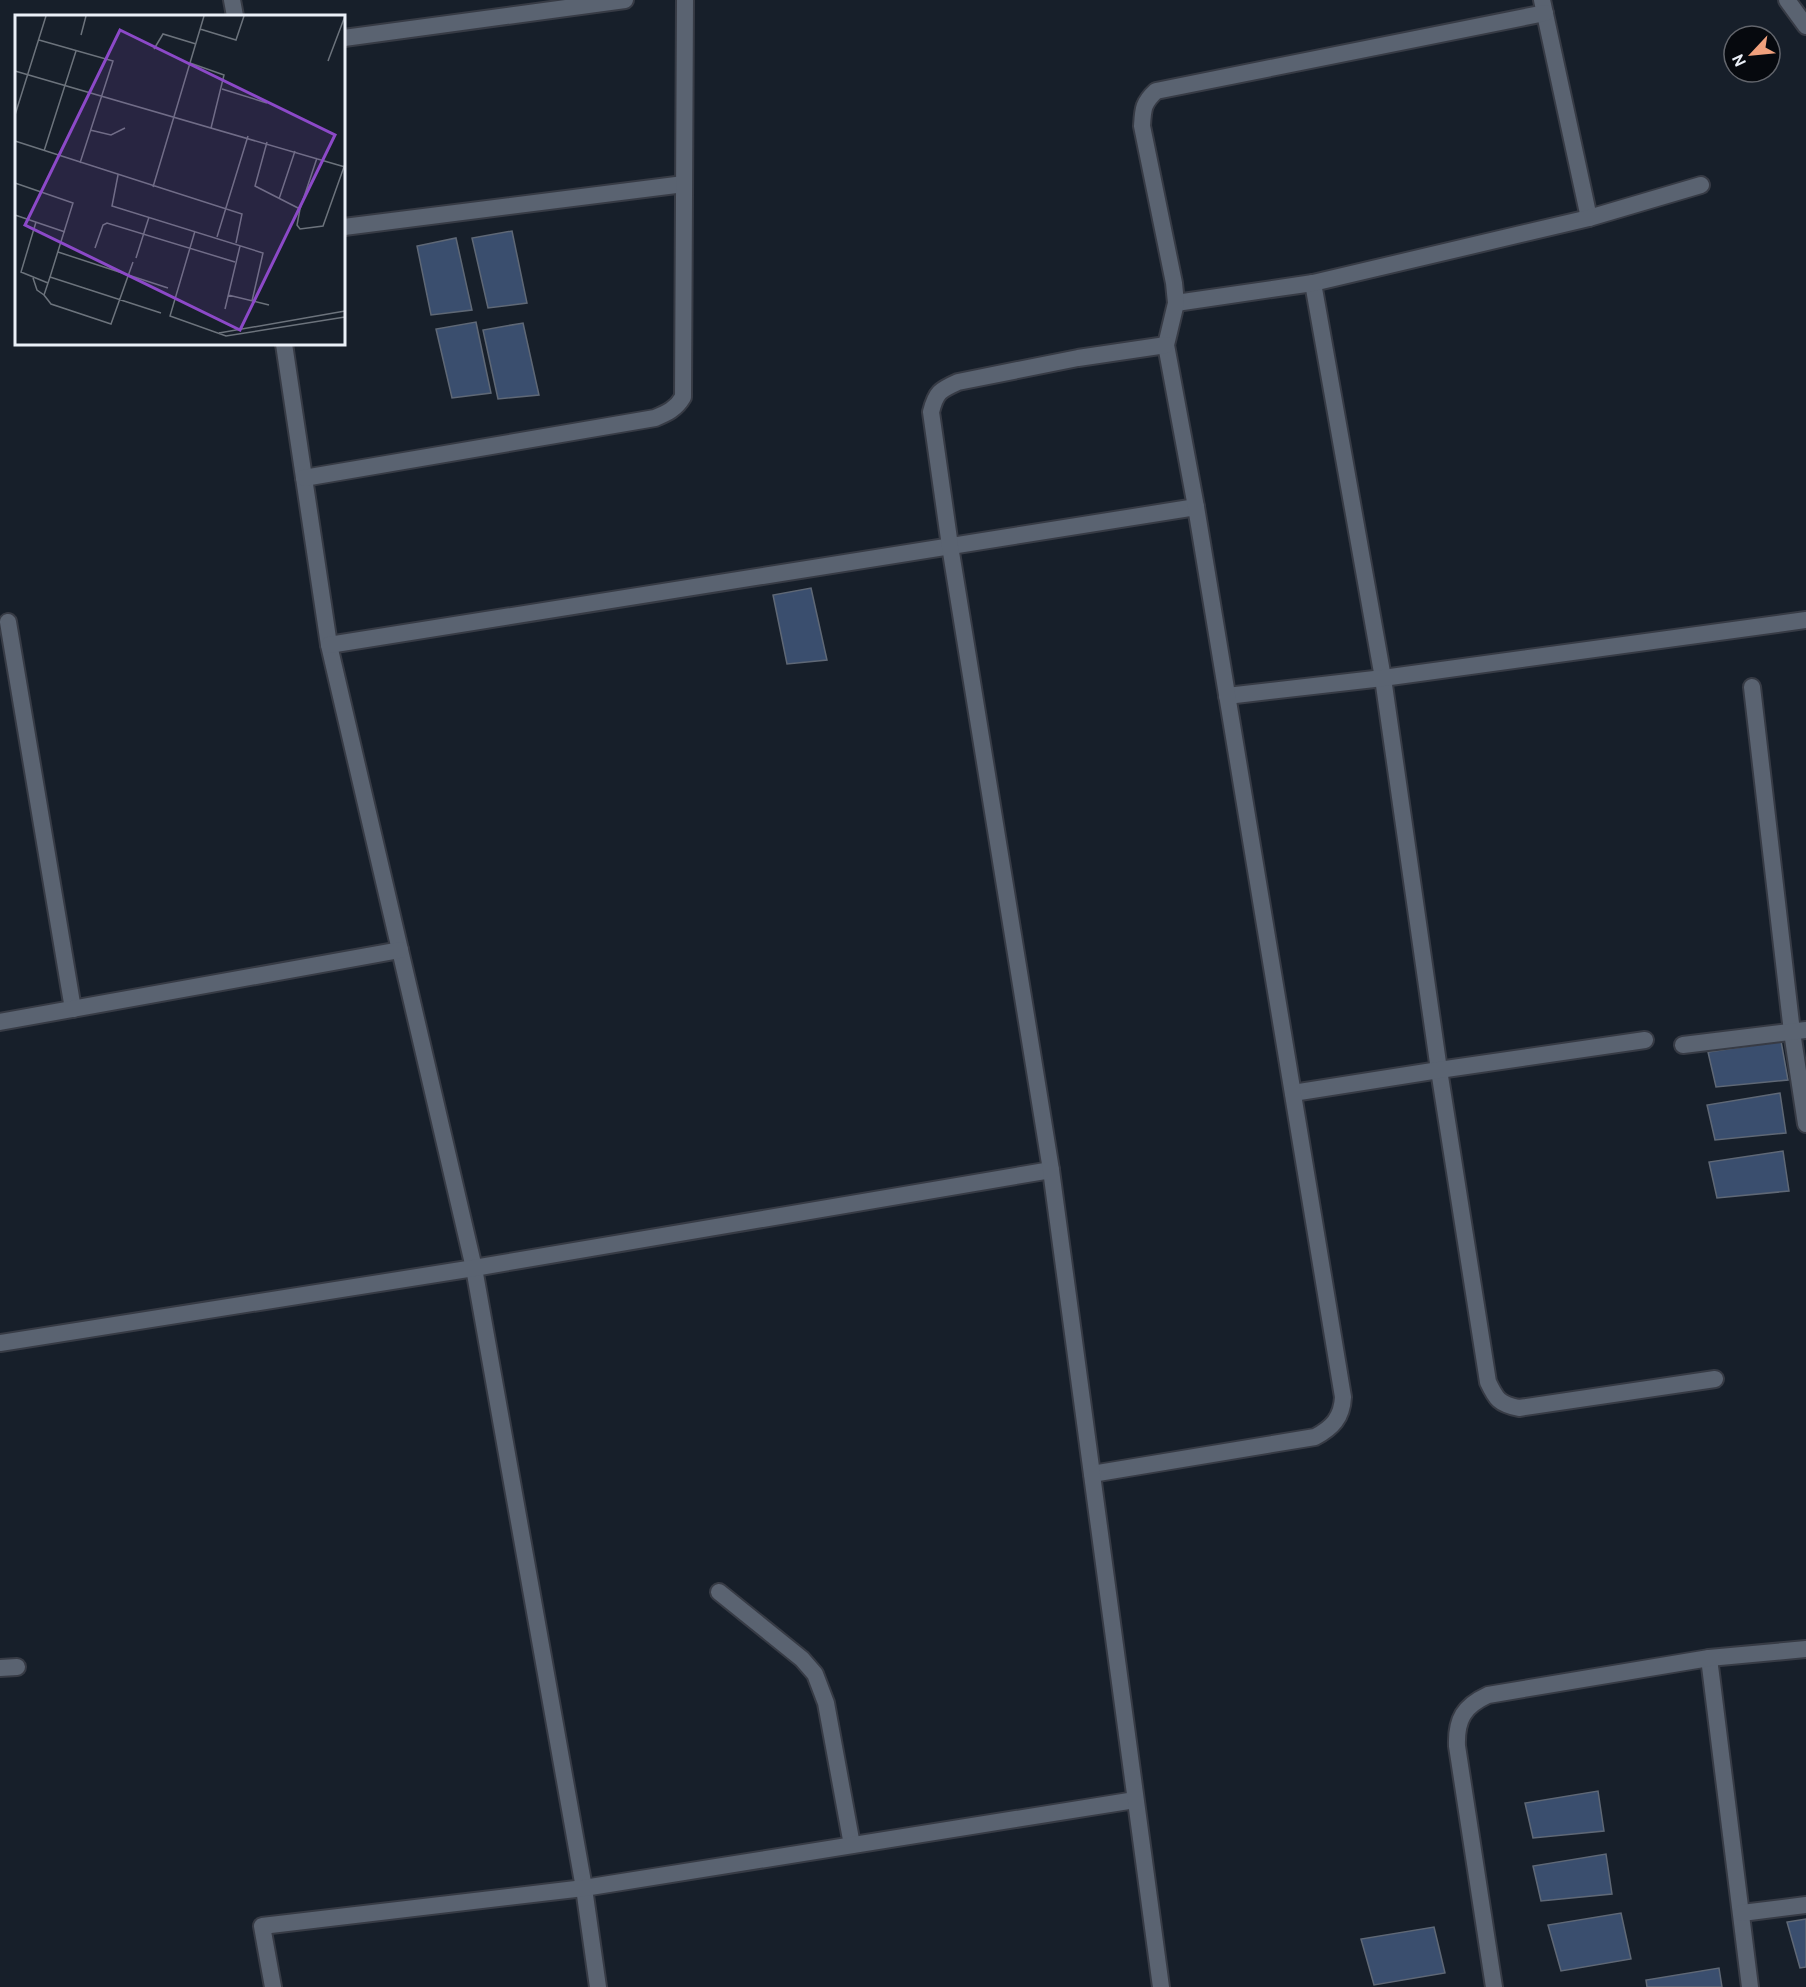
<svg xmlns="http://www.w3.org/2000/svg" width="1806" height="1987" font-family="Cabin,sans-serif">
	<style>
		.building { fill: #3a4e6e; stroke: #5f6876; stroke-width: 1.5 }
		.lines { fill: none; stroke-linecap: round; stroke-linejoin: round }
		.minor-casing { stroke: #373b45; stroke-width: 20 }
		.minor { stroke: #5a6371; stroke-width: 16 }
		.inset-road { fill: none; stroke: #6c737c; stroke-width: 1.5 }
		.view { fill: #8c49c8; fill-opacity: 0.15; stroke: #8c49c8; stroke-width: 3 }
		.inset-edge { fill: none; stroke: #ebf0f8; stroke-width: 3 }
	</style>
	<rect width="100%" height="100%" fill="#171f2a"/>
	<g class="building">
		<polygon points="512,231 527,303 488,308 472,238"/>
		<polygon points="456,238 472,310 431,315 417,246"/>
		<polygon points="476,322 491,393 452,398 436,329"/>
		<polygon points="523,323 539,395 498,399 483,330"/>
		<polygon points="811,588 827,660 787,664 773,595"/>
		<polygon points="1781,1041 1788,1080 1716,1087 1708,1052"/>
		<polygon points="1780,1093 1786,1133 1715,1140 1707,1105"/>
		<polygon points="1783,1151 1789,1191 1717,1198 1709,1162"/>
		<polygon points="1598,1791 1604,1831 1533,1838 1525,1803"/>
		<polygon points="1606,1854 1612,1894 1541,1901 1533,1866"/>
		<polygon points="1621,1913 1631,1959 1561,1971 1548,1925"/>
		<polygon points="1806,1919 1806,1967 1800,1968 1787,1922"/>
		<polygon points="1434,1927 1445,1973 1374,1985 1361,1939"/>
		<polygon points="1719,1968 1722,1987 1647,1987 1646,1980"/>
	</g>
	<g class="lines">
		<g class="minor-casing">
			<g id="minor">
				<polyline points="232,0 235,16"/>
				<polyline points="1542,0 1589,218"/>
				<polyline points="1787,0 1806,26"/>
				<polyline points="344,38 625,0"/>
				<polyline points="344,227 684,184"/>
				<path d="M 1313,283 L 1383,678 L 1439,1070 L 1488,1382 C 1496,1399 1499,1404 1519,1408 L 1715,1379"/>
				<polyline points="1176,303 1313,283 1589,218 1701,185"/>
				<polyline points="284,344 329,645 474,1268 584,1888 598,1987"/>
				<path d="M 304,478 L 655,418 C 667,413 676,409 683,397 L 685,0"/>
				<polyline points="8,622 73,1009"/>
				<polyline points="329,645 1196,507"/>
				<polyline points="1752,687 1792,1032 1806,1124"/>
				<polyline points="1227,696 1383,678 1806,620"/>
				<polyline points="0,1022 400,950"/>
				<polyline points="1683,1045 1806,1030"/>
				<polyline points="1293,1093 1439,1070 1645,1040"/>
				<polyline points="0,1343 474,1268 1051,1170"/>
				<path d="M 1092,1474 L 1315,1437 C 1332,1428 1342,1418 1343,1397 L 1196,507 L 1166,345 L 1176,303 L 1174,283 L 1142,126 C 1143,109 1143,103 1156,91 L 1545,13"/>
				<polyline points="719,1592 802,1659 815,1674 826,1703 852,1845"/>
				<polyline points="1709,1658 1750,1987"/>
				<polyline points="0,1668 17,1667"/>
				<polyline points="1742,1913 1806,1905"/>
				<polyline points="273,1987 262,1926 584,1888 1135,1800"/>
				<path d="M 1161,1987 L 1051,1170 L 950,546 L 931,412 C 936,392 940,390 958,382 L 1078,358 L 1166,345"/>
				<path d="M 1494,1987 L 1457,1746 C 1456,1719 1464,1706 1488,1695 L 1709,1658 L 1806,1649"/>
			</g>
		</g>
		<use href="#minor" class="minor"/>
	</g>
	<g transform="translate(15 15)">
		<rect width="330" height="330" fill="#171f2a"/>
		<path class="inset-road" d="M 185,14 L 221,25 L 229,1M 66,20 L 71,1M 24,25 L 98,46 L 65,148M 139,34 L 148,19 L 181,29M 313,46 L 330,1M 175,48 L 209,60 L 196,113M 0,56 L 330,152M 207,74 L 252,88M 0,100 L 31,1M 75,115 L 96,120 L 110,113M 0,126 L 227,199 L 221,228M 252,127 L 240,171 L 285,194 L 282,210 L 285,214 L 308,211 L 330,149M 29,136 L 61,36M 103,160 L 97,191 L 248,238 L 237,286M 0,168 L 58,188 L 35,262 L 146,298M 138,172 L 189,1M 264,184 L 280,136M 285,194 L 302,143M 0,200 L 50,217M 21,207 L 6,257 L 33,268M 180,216 L 155,301 L 211,321 L 330,302M 202,222 L 233,121M 80,233 L 88,210 L 92,208 L 220,247M 43,237 L 153,273M 121,243 L 134,202M 35,262 L 29,280 L 36,289 L 96,309 L 118,247M 18,263 L 22,275 L 29,280M 213,280 L 254,290M 210,294 L 225,231M 204,318 L 330,296"/>
		<path class="view" d="M 105,15 L 320,120 L 225,315 L 10,210 Z"/>
		<rect width="330" height="330" class="inset-edge"/>
	</g>
	<g transform="translate(1752 54) rotate(244)"><circle r="28" fill="#06090e" stroke="#62656c" stroke-width="1.5"/>
	<path d="M0-4.5L10 22L0 15L-10 22Z" fill="#f1a17d"/>
	<text y="-9" font-size="16" font-weight="bold" text-anchor="middle" fill="#ebf0f8">N</text>
	</g>
</svg>
